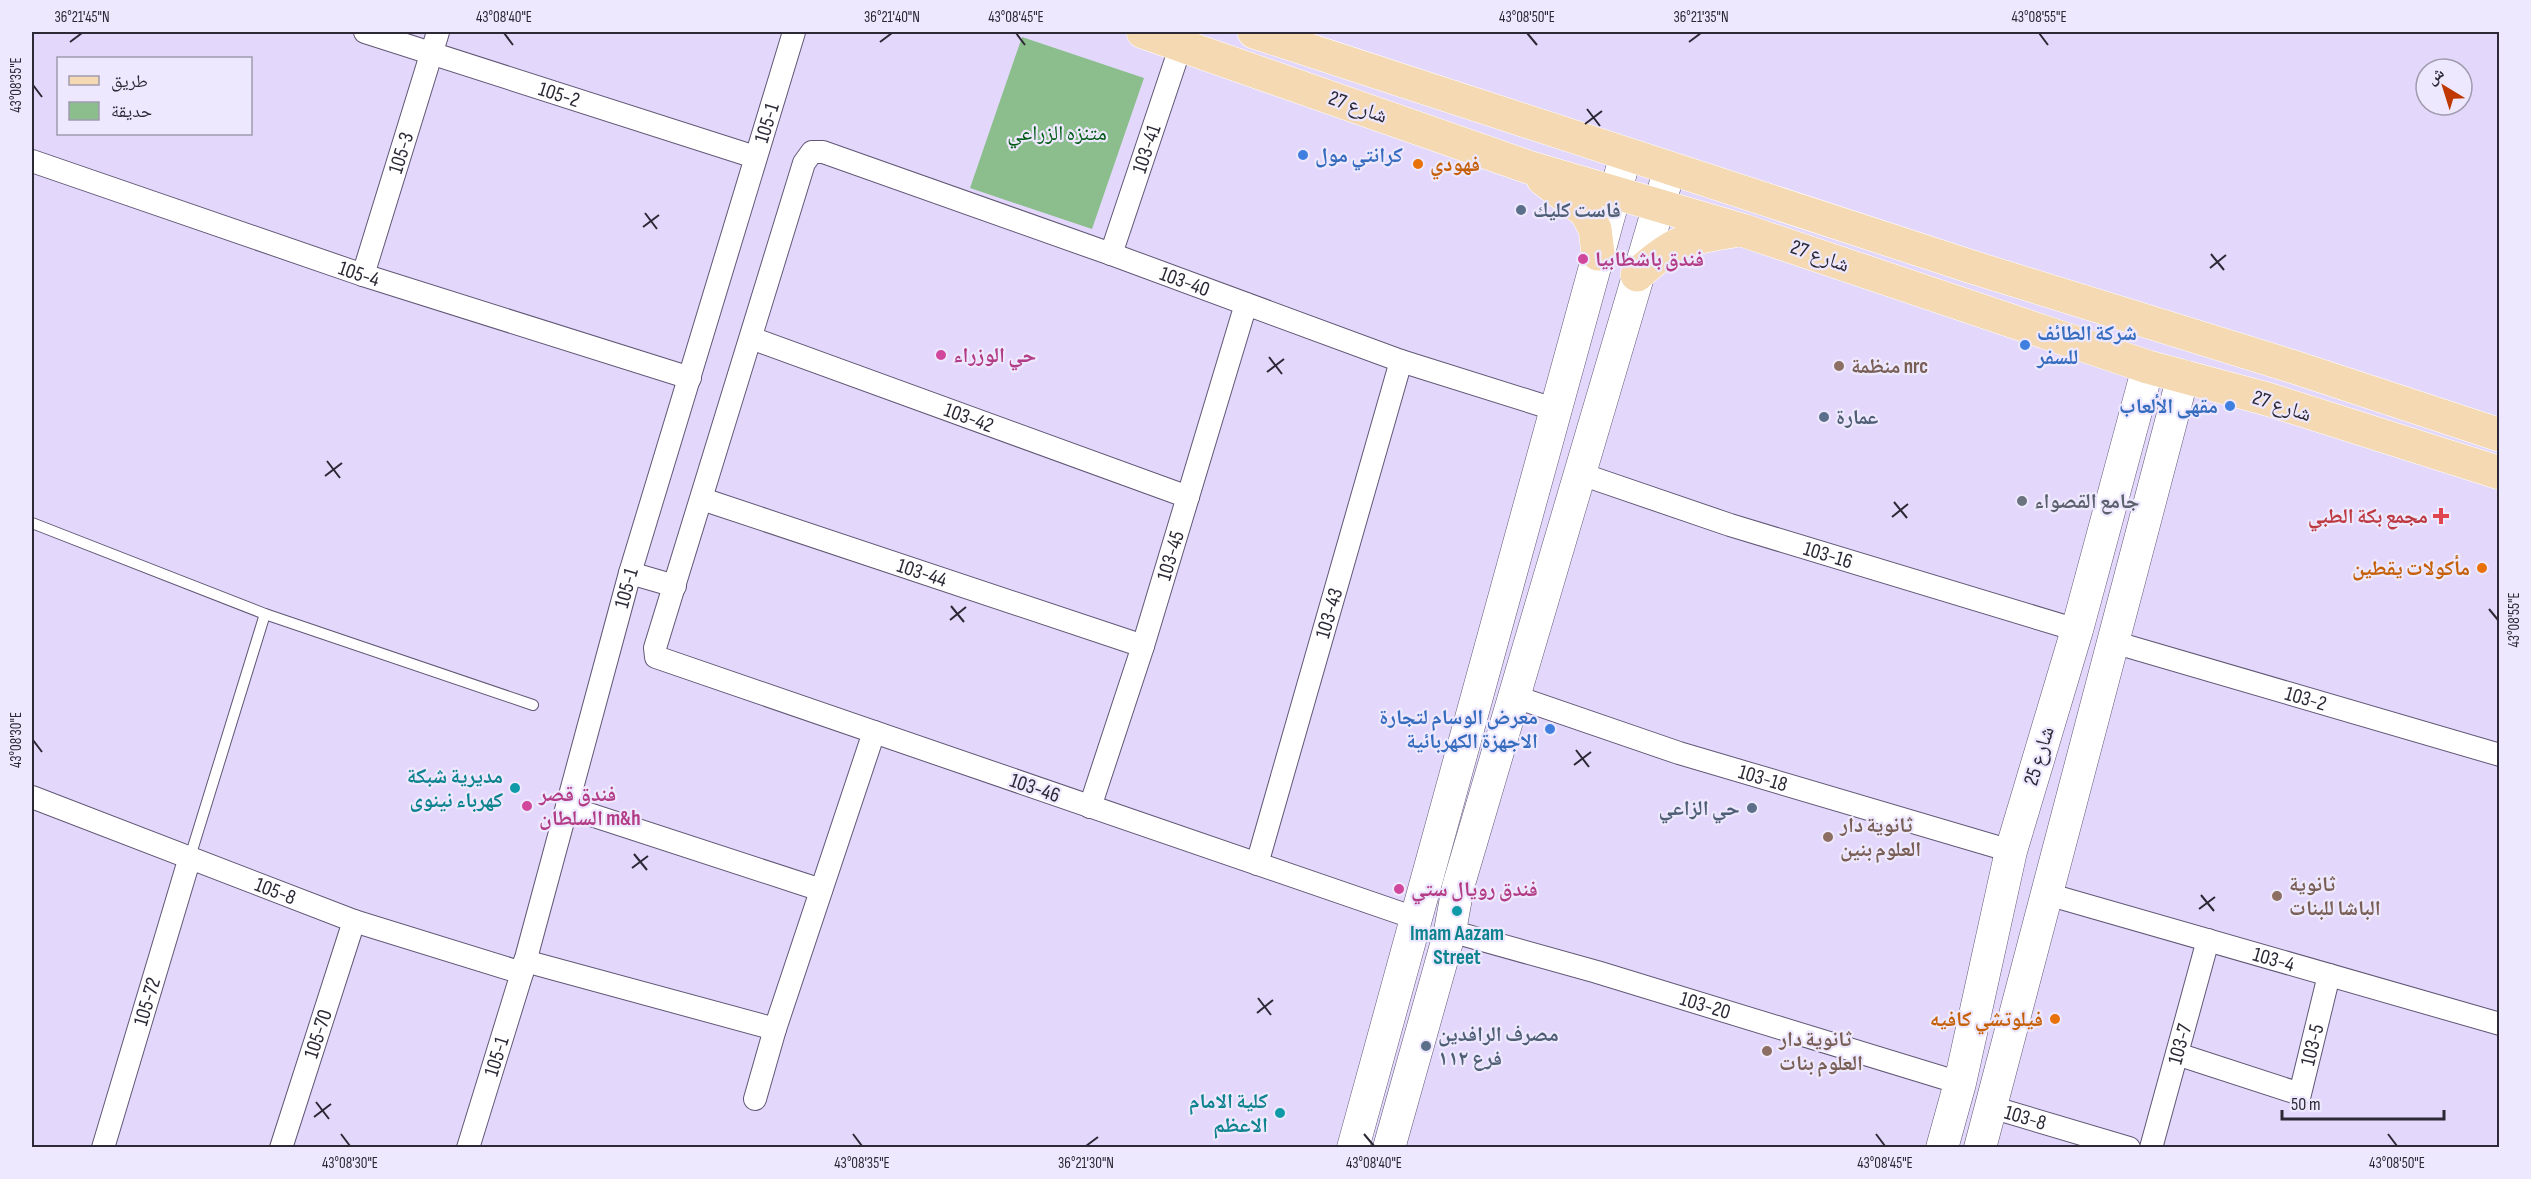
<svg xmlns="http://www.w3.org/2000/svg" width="2531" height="1179" font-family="'Sofia Sans Condensed','Noto Naskh Arabic',sans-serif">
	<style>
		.green { fill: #8bbe8c }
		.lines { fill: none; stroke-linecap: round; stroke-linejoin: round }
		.lane-casing { stroke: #615775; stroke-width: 12 }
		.street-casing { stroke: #615775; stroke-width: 24 }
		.secondary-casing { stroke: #615775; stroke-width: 33 }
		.primary-casing { stroke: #fff; stroke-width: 34 }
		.lane { stroke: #fff; stroke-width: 10 }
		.street { stroke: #fff; stroke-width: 22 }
		.secondary { stroke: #fff; stroke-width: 32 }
		.primary { stroke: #f4d9b2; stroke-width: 33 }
		.ticks { fill: none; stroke: #2c2835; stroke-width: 2 }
		.shop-dot { fill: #3f7fe0; stroke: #eee8fe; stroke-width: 2 }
		.food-dot { fill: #e8710a; stroke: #eee8fe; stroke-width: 2 }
		.service-dot { fill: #5c6f8a; stroke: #eee8fe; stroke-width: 2 }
		.hotel-dot { fill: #d1479c; stroke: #eee8fe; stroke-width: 2 }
		.education-dot { fill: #8d6e63; stroke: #eee8fe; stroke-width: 2 }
		.worship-dot { fill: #6b7280; stroke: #eee8fe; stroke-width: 2 }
		.health-dot { fill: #e0444e; stroke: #eee8fe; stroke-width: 2 }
		.culture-dot { fill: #0f9aa8; stroke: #eee8fe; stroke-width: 2 }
		.labels { text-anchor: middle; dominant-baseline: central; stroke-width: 4.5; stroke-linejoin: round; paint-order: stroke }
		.street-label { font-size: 21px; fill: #2c2835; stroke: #eee8fe }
		.park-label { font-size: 21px; fill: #005b15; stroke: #eee8fe }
		.shop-label { font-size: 21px; font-weight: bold; fill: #366cbe; stroke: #eee8fe; text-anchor: start }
		.food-label { font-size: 21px; font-weight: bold; fill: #c56008; stroke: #eee8fe; text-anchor: end }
		.service-label { font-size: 21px; font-weight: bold; fill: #4e5e75; stroke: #eee8fe; text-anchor: start }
		.hotel-label { font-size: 21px; font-weight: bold; fill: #b23c85; stroke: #eee8fe; text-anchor: start }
		.education-label { font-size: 21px; font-weight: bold; fill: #785e54; stroke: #eee8fe; text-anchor: start }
		.worship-label { font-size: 21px; font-weight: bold; fill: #5b616d; stroke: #eee8fe; text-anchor: start }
		.health-label { font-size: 21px; font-weight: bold; fill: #be3a42; stroke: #eee8fe; text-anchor: end }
		.culture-label { font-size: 21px; font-weight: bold; fill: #0d838f; stroke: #eee8fe; text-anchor: end }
		.neatline { fill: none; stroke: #2c2835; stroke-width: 2 }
		.ticks-label { font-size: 15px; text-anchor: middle; fill: #2c2835 }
	</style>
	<rect width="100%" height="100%" fill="#e3d8fb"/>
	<polygon class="green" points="1022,37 1144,78 1092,229 970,188"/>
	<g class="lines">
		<g class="lane-casing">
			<g id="lane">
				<polyline points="32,523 265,614 533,705"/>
				<polyline points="190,857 265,614"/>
			</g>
		</g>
		<g class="street-casing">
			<g id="street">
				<path id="s1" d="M 365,32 L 755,157"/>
				<path id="s2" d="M 32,161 L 363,275 L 690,378"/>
				<path id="s3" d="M 1111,254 L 1181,45"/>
				<path id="s4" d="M 363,275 L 438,32"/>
				<path id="s5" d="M 751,338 L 1188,497"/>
				<path id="s6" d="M 1581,474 L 1730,525 L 2077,630"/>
				<path id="s7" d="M 702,499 L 1143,646"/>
				<polyline points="630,573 675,586"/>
				<path id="s8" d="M 2113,642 L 2500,755"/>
				<path id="s9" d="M 1516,697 L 1679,753 L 2011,851"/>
				<path id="s10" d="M 32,797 L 354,921 L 522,973"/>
				<polyline points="567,807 821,890"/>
				<path id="s11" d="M 1090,807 L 1143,646 L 1246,304"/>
				<path id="s12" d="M 1257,864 L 1401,361"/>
				<path id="s13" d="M 2047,894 L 2500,1024"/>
				<path id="s14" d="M 1415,918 L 656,657 L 655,648 L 804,163 L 812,152 L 823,152 L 1111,254 L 1401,361 L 1557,410"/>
				<path id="s15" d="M 1450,931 L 1597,972 L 1960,1083"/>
				<polyline points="525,961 775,1029"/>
				<path id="s16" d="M 2177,1054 L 2300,1094 L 2329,975"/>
				<polyline points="755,1099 775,1029 874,732"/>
				<path id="s17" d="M 1991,1107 L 2129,1148"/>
				<path id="s18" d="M 103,1148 L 190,857"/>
				<path id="s19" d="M 281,1148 L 354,921"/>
				<path id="s20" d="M 468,1148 L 522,973 L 630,573 L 794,32"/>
				<path id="s21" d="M 2151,1148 L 2208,940"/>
			</g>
		</g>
		<g class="secondary-casing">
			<g id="secondary">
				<polyline points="1353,1148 1626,154"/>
				<polyline points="1389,1148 1450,931 1458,887 1670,168"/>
				<polyline points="1942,1148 1960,1083 2011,851 2077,630 2148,367"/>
				<polyline points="1980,1148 2183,376"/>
			</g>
		</g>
		<g class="primary-casing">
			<g id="primary">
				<polyline points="1143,32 1528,167 1742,230 2148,367 2267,399 2500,473"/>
				<polyline points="1254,32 1972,267 2294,367 2500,435"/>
				<polyline points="1543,179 1586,212 1595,229 1598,254"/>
				<path d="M 1637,275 C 1672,242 1687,238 1734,231"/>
			</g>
		</g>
		<use href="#lane" class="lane"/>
		<use href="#street" class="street"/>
		<use href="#secondary" class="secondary"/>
		<use href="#primary" class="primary"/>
	</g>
	<path class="ticks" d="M 504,33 L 513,45M 1016,33 L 1025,45M 1527,33 L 1537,45M 2039,33 L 2048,45M 70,42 L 82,33M 880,42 L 892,33M 1689,42 L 1701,33M 33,85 L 42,97M 1587,109 L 1600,126M 1585,124 L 1602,111M 645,213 L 657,229M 643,227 L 659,215M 2211,254 L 2224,270M 2210,268 L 2226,255M 1269,357 L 1282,374M 1267,372 L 1284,359M 327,461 L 340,478M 325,476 L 342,463M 1894,502 L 1907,518M 1892,517 L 1908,504M 951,606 L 964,622M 2489,609 L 2498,620M 950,620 L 966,607M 33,740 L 42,752M 1576,750 L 1589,767M 1574,765 L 1591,752M 634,854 L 647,870M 632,868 L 648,856M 2201,895 L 2214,911M 2199,909 L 2215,897M 1258,998 L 1271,1015M 1257,1013 L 1273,1000M 316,1102 L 329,1119M 314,1117 L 331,1104M 341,1134 L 350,1146M 853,1134 L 862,1146M 1364,1134 L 1374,1146M 1876,1134 L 1885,1146M 2388,1134 L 2397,1146M 1086,1146 L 1098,1137"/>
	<g class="shop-dot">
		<circle cx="1303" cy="155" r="6"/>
		<circle cx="2025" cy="345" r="6"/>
		<circle cx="2230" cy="406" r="6"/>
		<circle cx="1550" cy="729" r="6"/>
	</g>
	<g class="food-dot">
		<circle cx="1418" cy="164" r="6"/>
		<circle cx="2482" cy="568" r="6"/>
		<circle cx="2055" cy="1019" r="6"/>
	</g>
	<g class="service-dot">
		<circle cx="1521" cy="210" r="6"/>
		<circle cx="1824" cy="417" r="6"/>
		<circle cx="1752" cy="808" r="6"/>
		<circle cx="1426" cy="1046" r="6"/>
	</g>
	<g class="hotel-dot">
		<circle cx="1583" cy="259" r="6"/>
		<circle cx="941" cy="355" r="6"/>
		<circle cx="527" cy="806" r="6"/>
		<circle cx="1399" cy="889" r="6"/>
	</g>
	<g class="education-dot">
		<circle cx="1839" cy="366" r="6"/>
		<circle cx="1828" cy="837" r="6"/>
		<circle cx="2277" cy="896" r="6"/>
		<circle cx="1767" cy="1051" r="6"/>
	</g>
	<circle class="worship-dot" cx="2022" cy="501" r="6"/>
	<path class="health-dot" d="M2438 507h6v6h6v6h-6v6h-6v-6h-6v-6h6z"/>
	<g class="culture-dot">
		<circle cx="515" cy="788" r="6"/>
		<circle cx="1457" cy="911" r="6"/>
		<circle cx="1280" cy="1113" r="6"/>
	</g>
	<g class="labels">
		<g class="street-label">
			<text stroke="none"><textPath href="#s1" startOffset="204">105-2</textPath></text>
			<text transform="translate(1358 107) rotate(19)">شارع 27</text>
			<text stroke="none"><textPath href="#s20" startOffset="1068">105-1</textPath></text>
			<text stroke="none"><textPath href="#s3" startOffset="111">103-41</textPath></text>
			<text stroke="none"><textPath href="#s4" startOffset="128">105-3</textPath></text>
			<text transform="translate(1820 256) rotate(19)">شارع 27</text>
			<text stroke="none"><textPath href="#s2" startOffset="346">105-4</textPath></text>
			<text stroke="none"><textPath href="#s14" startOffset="1728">103-40</textPath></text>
			<text transform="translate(2282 406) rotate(18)">شارع 27</text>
			<text stroke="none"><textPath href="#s5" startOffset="232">103-42</textPath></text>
			<text stroke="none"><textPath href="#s6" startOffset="260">103-16</textPath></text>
			<text stroke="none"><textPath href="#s11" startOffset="264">103-45</textPath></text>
			<text stroke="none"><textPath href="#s7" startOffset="232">103-44</textPath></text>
			<text stroke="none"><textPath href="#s20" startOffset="582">105-1</textPath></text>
			<text stroke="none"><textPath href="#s12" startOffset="261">103-43</textPath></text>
			<text stroke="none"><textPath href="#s8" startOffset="201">103-2</textPath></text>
			<text transform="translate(2039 756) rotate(-73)">شارع 25</text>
			<text stroke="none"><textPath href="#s9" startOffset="260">103-18</textPath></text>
			<text transform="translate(1035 788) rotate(19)">103-46</text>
			<text stroke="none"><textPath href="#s10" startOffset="261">105-8</textPath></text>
			<text stroke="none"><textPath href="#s13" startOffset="236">103-4</textPath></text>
			<text stroke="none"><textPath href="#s18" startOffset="153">105-72</textPath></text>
			<text stroke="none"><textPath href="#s15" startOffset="266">103-20</textPath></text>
			<text stroke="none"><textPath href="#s19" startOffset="120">105-70</textPath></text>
			<text stroke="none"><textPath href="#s21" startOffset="108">103-7</textPath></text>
			<text stroke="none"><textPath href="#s16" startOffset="180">103-5</textPath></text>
			<text stroke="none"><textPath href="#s20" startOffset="96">105-1</textPath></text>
			<text stroke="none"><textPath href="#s17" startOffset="36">103-8</textPath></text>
		</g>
		<g class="park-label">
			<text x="1057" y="133">متنزه الزراعي</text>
		</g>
		<g class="shop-label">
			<text x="1315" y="155">كرانتي مول</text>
			<text x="2037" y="333">شركة الطائف<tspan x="2037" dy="24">للسفر</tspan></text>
			<text x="2218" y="406" text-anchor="end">مقهى الألعاب</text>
			<text x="1538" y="717" text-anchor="end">معرض الوسام لتجارة<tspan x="1538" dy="24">الاجهزة الكهربائية</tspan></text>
		</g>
		<g class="food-label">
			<text x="1430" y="164" text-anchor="start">فهودي</text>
			<text x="2470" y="568">مأكولات يقطين</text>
			<text x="2043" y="1019">فيلوتشي كافيه</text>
		</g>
		<g class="service-label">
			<text x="1533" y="210">فاست كليك</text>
			<text x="1836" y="417">عمارة</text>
			<text x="1740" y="808" text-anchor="end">حي الزاعي</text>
			<text x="1438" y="1034">مصرف الرافدين<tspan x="1438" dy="24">فرع ١١٢</tspan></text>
		</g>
		<g class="hotel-label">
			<text x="1595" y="259">فندق باشطابيا</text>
			<text x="953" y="355">حي الوزراء</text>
			<text x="539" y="794">فندق قصر<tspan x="539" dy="24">السلطان m&amp;h</tspan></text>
			<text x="1411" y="889">فندق رويال ستي</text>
		</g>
		<g class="education-label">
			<text x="1851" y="366">منظمة nrc</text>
			<text x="1840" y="825">ثانوية دار<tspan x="1840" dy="24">العلوم بنين</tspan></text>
			<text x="2289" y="884">ثانوية<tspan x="2289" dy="24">الباشا للبنات</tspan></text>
			<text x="1779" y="1039">ثانوية دار<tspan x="1779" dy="24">العلوم بنات</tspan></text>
		</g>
		<g class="worship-label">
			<text x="2034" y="501">جامع القصواء</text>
		</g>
		<g class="health-label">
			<text x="2428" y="516">مجمع بكة الطبي</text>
		</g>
		<g class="culture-label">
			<text x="503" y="776">مديرية شبكة<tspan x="503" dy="24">كهرباء نينوى</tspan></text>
			<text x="1457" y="933" text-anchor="middle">Imam Aazam<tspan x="1457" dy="24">Street</tspan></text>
			<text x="1268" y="1101">كلية الامام<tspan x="1268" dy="24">الاعظم</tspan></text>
		</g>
	</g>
	<rect width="2531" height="1179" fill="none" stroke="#eee8fe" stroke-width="66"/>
	<rect x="57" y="57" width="195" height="78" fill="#eee8fe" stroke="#a09bae" stroke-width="1.5"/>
	<rect x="69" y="76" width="30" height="9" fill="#f4d9b2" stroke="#a09bae" stroke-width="1.5"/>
	<text x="111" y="87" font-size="18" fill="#2c2835">طريق</text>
	<rect x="69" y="102" width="30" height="18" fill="#8bbe8c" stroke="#a09bae" stroke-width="1.5"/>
	<text x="111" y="117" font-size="18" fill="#2c2835">حديقة</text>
	<g transform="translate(2444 87) rotate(322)"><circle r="28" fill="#eee8fe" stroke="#a09bae" stroke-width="1.5"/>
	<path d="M0-4.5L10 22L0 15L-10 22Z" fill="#bf3701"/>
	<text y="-9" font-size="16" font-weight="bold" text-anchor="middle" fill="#2c2835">ش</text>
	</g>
	<path d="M2282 1110v9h162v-9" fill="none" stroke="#2c2835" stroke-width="3"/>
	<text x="2291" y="1110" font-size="18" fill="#2c2835" stroke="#eee8fe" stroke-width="4.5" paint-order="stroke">50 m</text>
	<rect x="33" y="33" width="2465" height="1113" class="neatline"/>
	<g class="ticks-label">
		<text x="82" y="22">36°21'45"N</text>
		<text x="504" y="22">43°08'40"E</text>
		<text x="892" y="22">36°21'40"N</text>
		<text x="1016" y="22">43°08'45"E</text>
		<text x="1527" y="22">43°08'50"E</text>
		<text x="1701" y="22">36°21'35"N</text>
		<text x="2039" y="22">43°08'55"E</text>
		<text transform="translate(16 85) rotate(-90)" y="5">43°08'35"E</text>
		<text transform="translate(2514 620) rotate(-90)" y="5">43°08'55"E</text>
		<text transform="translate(16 740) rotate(-90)" y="5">43°08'30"E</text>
		<text x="350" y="1168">43°08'30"E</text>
		<text x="862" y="1168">43°08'35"E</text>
		<text x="1086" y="1168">36°21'30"N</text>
		<text x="1374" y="1168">43°08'40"E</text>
		<text x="1885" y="1168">43°08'45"E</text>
		<text x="2397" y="1168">43°08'50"E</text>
	</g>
</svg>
